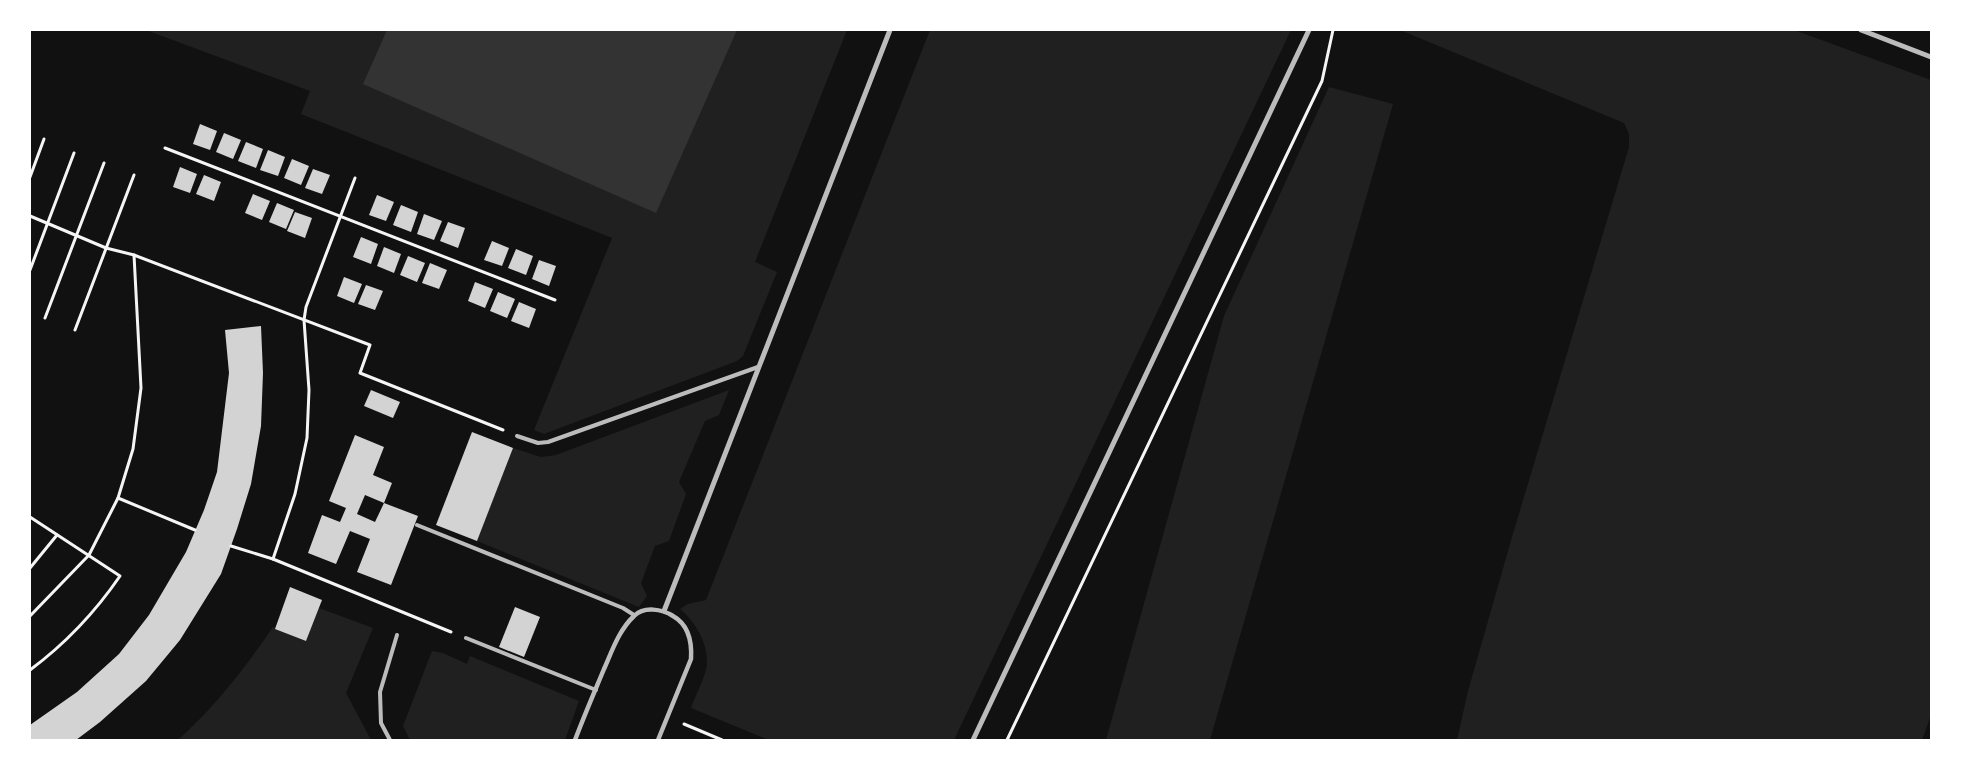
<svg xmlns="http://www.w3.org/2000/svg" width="1961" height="770" font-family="'Noto Serif',serif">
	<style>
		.green { fill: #202020 }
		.water { fill: #333 }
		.building { fill: #d3d3d3; fill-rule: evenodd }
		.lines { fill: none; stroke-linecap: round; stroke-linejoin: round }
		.path { stroke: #f5f5f5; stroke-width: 3 }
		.service { stroke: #bcbcbc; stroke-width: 4 }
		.pedestrian { stroke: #bcbcbc; stroke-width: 4.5 }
		.minor { stroke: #bcbcbc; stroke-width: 5 }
	</style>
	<rect width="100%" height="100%" fill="#111"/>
	<g class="green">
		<polygon points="146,30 847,30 755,262 777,272 743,356 737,361 544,434 534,430 612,238 301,114 310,91"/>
		<path d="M 930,30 L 1291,30 L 954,740 L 769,740 L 691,708 C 695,696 706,676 707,664 C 708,643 695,621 680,609 L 688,604 L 706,600 Z"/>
		<polygon points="1400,30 1794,30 1931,80 1931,715 1922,740 1457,740 1468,691 1512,537 1629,147 1629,134 1624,123"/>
		<polygon points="1329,87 1393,104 1210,740 1106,740 1224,316"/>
		<polygon points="729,390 719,415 705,421 679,482 686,494 669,541 655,546 641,583 647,596 639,607 477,541 513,448 541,457 556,455"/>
		<path d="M 319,608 L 373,628 L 346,693 L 371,740 L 178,740 C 214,708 246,667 273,627 L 306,641 Z"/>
		<polygon points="432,651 443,653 467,664 470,656 579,701 565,740 410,740 403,726"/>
	</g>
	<polygon class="water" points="387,30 737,30 656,213 363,84"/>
	<g class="building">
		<polygon points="200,124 217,131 210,150 193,144"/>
		<polygon points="224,133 241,140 233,159 216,152"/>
		<polygon points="246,142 263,149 256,168 238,161"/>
		<polygon points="268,150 285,157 278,176 260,170"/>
		<polygon points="292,159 309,166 301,185 284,178"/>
		<polygon points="180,167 197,174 190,193 173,187"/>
		<polygon points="313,169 330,175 322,194 305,188"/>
		<polygon points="204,175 221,182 214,201 196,194"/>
		<polygon points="253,194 270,201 262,220 245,213"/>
		<polygon points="377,195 394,202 386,221 369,215"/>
		<polygon points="277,203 294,210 286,229 269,222"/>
		<polygon points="401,205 418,212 411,232 393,225"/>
		<polygon points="295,212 312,218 305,238 287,231"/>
		<polygon points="424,214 442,221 434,240 417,234"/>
		<polygon points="448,222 465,228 458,248 440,241"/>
		<polygon points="361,237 378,244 371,264 353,257"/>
		<polygon points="492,241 509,248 502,266 484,260"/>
		<polygon points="384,247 401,254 394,273 377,266"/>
		<polygon points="516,249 533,256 526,275 508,268"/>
		<polygon points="408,256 425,263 417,282 400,275"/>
		<polygon points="539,260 556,266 549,286 532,279"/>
		<polygon points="430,263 447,270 439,289 422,283"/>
		<polygon points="344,277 362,284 354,303 337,296"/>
		<polygon points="475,282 493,289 485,308 468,301"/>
		<polygon points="366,285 383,291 375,310 358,304"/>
		<polygon points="498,292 515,299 507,318 490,311"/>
		<polygon points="519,302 536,309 529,328 511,321"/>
		<polygon points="261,326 263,373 261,426 251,484 237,529 221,574 180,640 146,681 100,722 76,740 30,740 30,725 77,692 119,654 149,615 186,552 204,510 217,472 229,373 225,330"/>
		<polygon points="371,390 400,402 393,418 364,406"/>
		<polygon points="472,432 513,448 477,541 436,525"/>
		<path d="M 355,435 L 384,447 L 373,475 L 392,483 L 384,503 L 418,516 L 391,585 L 357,572 L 370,539 L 350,531 L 336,564 L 308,553 L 322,515 L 340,522 L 346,508 L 329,501 ZM 365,495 L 384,503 L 375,522 L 357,514 Z"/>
		<polygon points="290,587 322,600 306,641 275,629"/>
		<polygon points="515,607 540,617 524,657 499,647"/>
	</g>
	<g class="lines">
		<g class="path">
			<polyline points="165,148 555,300"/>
			<polyline points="30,177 44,139"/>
			<polyline points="355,178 306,307 304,320 309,390 307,438 295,494 273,559 451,632"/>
			<polyline points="30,216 106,248 134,255 370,345 360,373 503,430"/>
			<polyline points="30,270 74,153"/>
			<polyline points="45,318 104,163"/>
			<polyline points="75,330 134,175"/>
			<polyline points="118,498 195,530"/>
			<path d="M 30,517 L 120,576 C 96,611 65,644 30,670"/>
			<polyline points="231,546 273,559"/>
			<polyline points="30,568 57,535"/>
			<polyline points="30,616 89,555 118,498 133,449 141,388 134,255"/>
			<polyline points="684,724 722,740"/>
			<polyline points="1007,740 1322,81 1333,30"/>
		</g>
		<g class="service">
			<polyline points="517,436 538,443 548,442 758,367"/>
			<polyline points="417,525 623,608 634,615"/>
			<polyline points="466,638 596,690"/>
			<polyline points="390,740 381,723 380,692 397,635"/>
		</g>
		<path class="pedestrian" d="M 575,740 C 584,716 594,693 604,669 C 612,651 619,630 634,616 C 644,606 662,609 673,616 C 689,625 692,643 691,659 L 658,740"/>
		<g class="minor">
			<polyline points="1861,30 1931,57"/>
			<polyline points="664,611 890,30"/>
			<polyline points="973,740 1309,30"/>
		</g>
	</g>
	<rect width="1961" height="770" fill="none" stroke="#ffffff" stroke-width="62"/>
</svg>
